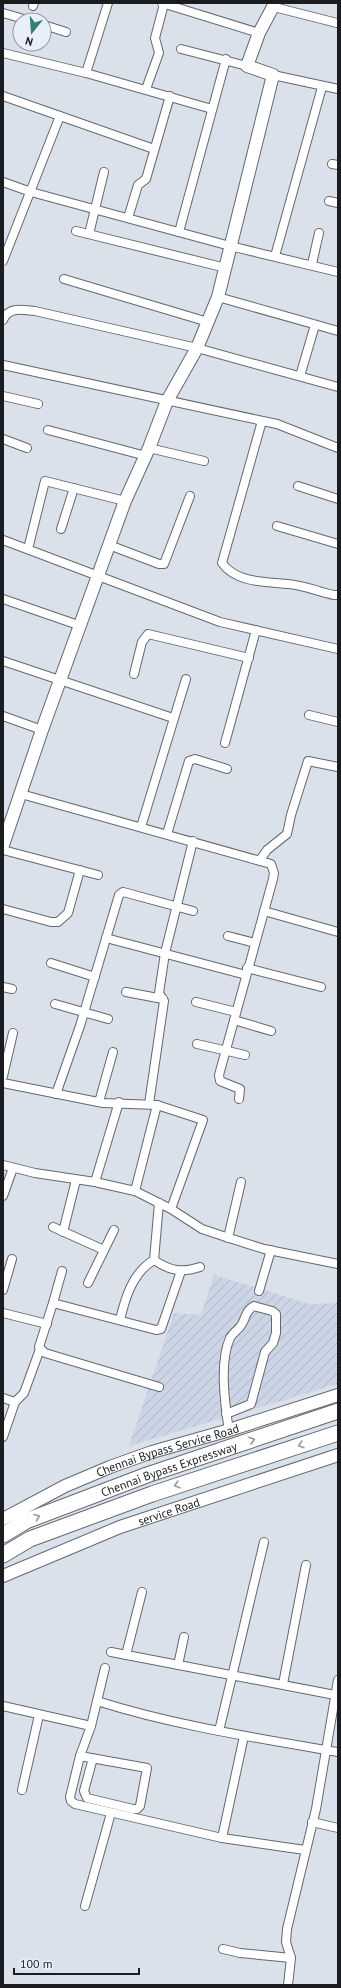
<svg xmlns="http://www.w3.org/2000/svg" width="341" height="1988" font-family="'PT Sans',sans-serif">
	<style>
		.industrial { fill: url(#industrial-furrows) }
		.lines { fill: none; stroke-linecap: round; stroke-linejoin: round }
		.street-casing { stroke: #636870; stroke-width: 10 }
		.secondary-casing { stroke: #636870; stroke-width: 14 }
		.highway-casing { stroke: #636870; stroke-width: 17 }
		.street { stroke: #fff; stroke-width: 8 }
		.secondary { stroke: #fff; stroke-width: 12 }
		.highway { stroke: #fff; stroke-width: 15 }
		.oneway { stroke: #98999a }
		.labels { text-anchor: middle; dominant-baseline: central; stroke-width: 3; stroke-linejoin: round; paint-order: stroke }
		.street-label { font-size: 12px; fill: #1a1c1f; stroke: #e9eff8 }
	</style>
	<defs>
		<pattern id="industrial-furrows" width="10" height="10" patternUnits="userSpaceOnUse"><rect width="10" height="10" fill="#cbd5e5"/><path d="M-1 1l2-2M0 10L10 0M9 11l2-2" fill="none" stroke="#aeb6c4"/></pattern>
	</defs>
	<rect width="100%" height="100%" fill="#dbe1eb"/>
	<polygon class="industrial" points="214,1275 310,1304 338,1303 338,1384 129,1446 174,1313 201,1315"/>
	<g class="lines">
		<g class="street-casing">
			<g id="street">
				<polyline points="162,3 259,33"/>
				<polyline points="33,6 34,3"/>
				<polyline points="274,7 337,23"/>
				<polyline points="3,13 27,20"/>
				<polyline points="44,25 66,32"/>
				<polyline points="181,49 247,66"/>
				<polyline points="3,53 86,73 212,109"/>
				<polyline points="86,73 108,3"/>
				<polyline points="273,75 338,89"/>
				<polyline points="146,89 159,53 155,38 164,4"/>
				<polyline points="3,96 154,149"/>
				<polyline points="332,164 338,165"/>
				<polyline points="3,182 31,192 230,246 338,272"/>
				<polyline points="329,201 338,203"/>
				<polyline points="128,218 138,185 146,179 170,96"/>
				<polyline points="76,231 226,268"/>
				<polyline points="179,232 226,59"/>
				<polyline points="89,234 104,172"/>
				<polyline points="275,256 322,87"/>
				<polyline points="3,261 60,116"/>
				<polyline points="312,264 319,233"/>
				<polyline points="64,279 208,322"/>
				<polyline points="218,297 338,331"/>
				<path d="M 3,320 C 9,306 23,310 35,311 L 197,348 L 338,387"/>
				<polyline points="3,365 277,424 338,448"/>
				<polyline points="300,376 315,325"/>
				<polyline points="3,396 38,404"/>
				<path d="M 262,421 L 222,563 C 236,583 267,582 288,584 C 303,585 319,592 334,595 L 338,595"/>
				<polyline points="48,430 146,456"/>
				<polyline points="3,439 27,448"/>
				<polyline points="149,448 204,461"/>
				<polyline points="298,486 338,499"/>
				<polyline points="277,526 338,544"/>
				<polyline points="61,529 74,488"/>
				<polyline points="3,540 220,622 338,649"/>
				<polyline points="109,545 159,564 164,564 190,496"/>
				<polyline points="28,549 45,481 125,501"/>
				<polyline points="3,599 81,626"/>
				<polyline points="3,661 173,718"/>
				<polyline points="134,674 142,642 148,634 249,658"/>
				<polyline points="309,715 338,722"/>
				<polyline points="3,716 42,730"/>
				<polyline points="225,743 256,630"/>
				<polyline points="21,794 271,864 274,873 273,879 219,1075 220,1081 240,1089 239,1099"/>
				<polyline points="141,827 186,679"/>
				<polyline points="167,834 189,761 195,759 227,769"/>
				<polyline points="3,850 98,875"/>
				<polyline points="260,860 267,850 287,834 291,815 308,761 338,767"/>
				<polyline points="3,909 51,922 58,922 68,913 80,870"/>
				<polyline points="264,911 338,932"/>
				<polyline points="228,936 255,943"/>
				<polyline points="106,938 246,975"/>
				<polyline points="51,963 95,977"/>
				<polyline points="247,968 321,987"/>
				<polyline points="3,987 12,989"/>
				<polyline points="126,992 163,999"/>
				<polyline points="196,1002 236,1012"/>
				<polyline points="55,1004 108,1019"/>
				<polyline points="234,1020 271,1031"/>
				<polyline points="197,1044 245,1055"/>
				<polyline points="3,1076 13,1033"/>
				<polyline points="3,1083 103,1103 157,1105 203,1120 171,1209"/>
				<polyline points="56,1094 80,1026 119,895 123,892 127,893 193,911"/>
				<polyline points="99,1102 113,1052"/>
				<polyline points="149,1104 164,1001 159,993 165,953 193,841"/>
				<polyline points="3,1165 35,1173 95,1182 135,1191 171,1209 202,1229 223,1236 264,1249 338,1264"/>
				<polyline points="95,1182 119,1102"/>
				<polyline points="135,1191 157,1105"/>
				<polyline points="3,1196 13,1168"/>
				<polyline points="53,1227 104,1250"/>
				<polyline points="63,1232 76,1180"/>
				<polyline points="228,1238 241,1182"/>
				<path d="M 154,1260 C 170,1271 182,1273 200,1267"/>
				<polyline points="88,1283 114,1230"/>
				<polyline points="3,1290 12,1259"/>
				<polyline points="259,1291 271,1250"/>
				<polyline points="53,1303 62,1271"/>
				<polyline points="3,1313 47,1324"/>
				<path d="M 120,1320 C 125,1298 133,1272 154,1260 L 159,1203"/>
				<polyline points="159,1387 45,1353 39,1347 53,1303 156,1330 161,1329 181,1271"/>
				<polyline points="3,1398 15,1402"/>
				<path d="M 226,1414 L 251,1404 L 265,1352 L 273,1343 L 276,1333 L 276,1314 L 272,1311 L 254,1306 C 246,1310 246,1317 242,1324 C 239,1330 233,1332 230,1338 C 219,1362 225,1405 229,1431"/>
				<polyline points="3,1437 15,1402 24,1393 40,1349"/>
				<polyline points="111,1652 335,1695"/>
				<polyline points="126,1655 142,1592"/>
				<polyline points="178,1665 184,1637"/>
				<polyline points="105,1668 91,1726 80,1756 70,1797 71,1801 75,1804 222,1838 305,1850"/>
				<polyline points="283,1684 306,1565"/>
				<path d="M 97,1701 C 176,1726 257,1738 338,1752"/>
				<polyline points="3,1706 91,1726"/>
				<polyline points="219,1731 264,1542"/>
				<polyline points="80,1756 147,1768 140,1806 137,1809 133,1809 87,1798 84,1791 93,1758"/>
				<polyline points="22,1790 39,1715"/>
				<polyline points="312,1822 338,1828"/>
				<polyline points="222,1838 244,1736"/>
				<polyline points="85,1906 111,1813"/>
				<polyline points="223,1949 240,1953 291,1958"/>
				<polyline points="288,1985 291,1958 286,1942 287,1929 316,1809 338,1680"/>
			</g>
		</g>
		<g class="secondary-casing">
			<g id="secondary">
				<polyline points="3,845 42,730 125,501 149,448 167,401 197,348 218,297 273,75 247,66 259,33 275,3"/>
				<path id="s1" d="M 3,1519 L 65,1486 L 110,1467 L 152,1452 L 226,1431 L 338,1395"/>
				<path id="s2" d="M 3,1576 L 120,1527 L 338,1455"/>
			</g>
		</g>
		<g class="highway-casing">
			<g id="highway">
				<path id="s3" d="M 3,1535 L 26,1521 L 147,1475 L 338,1411"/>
				<polyline points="3,1555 30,1539 152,1494 338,1433"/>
			</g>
		</g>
		<use href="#street" class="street"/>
		<use href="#secondary" class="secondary"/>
		<use href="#highway" class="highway"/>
	</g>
	<defs><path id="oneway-chevron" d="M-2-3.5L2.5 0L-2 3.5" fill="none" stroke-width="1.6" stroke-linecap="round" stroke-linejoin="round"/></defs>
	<g class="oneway">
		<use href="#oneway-chevron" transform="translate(252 1440) rotate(-18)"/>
		<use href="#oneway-chevron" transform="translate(301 1445) rotate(162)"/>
		<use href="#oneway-chevron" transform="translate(177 1485) rotate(162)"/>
		<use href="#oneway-chevron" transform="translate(37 1517) rotate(-21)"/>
	</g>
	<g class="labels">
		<g class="street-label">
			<text stroke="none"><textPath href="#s1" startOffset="179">Chennai Bypass Service Road</textPath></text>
			<text stroke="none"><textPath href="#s3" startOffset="179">Chennai Bypass Expressway</textPath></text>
			<text stroke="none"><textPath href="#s2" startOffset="178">service Road</textPath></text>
		</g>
	</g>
	<rect width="341" height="1988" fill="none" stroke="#1a1c1f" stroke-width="8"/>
	<g transform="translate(32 32) rotate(197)"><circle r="19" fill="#e9eff8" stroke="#969ba1"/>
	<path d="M0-3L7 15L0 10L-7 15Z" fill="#367d75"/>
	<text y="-6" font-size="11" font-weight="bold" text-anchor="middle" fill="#1a1c1f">N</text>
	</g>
	<path d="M14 1968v6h125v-6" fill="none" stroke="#1a1c1f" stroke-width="2"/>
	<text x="20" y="1968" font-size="12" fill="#1a1c1f" stroke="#e9eff8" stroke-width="3" paint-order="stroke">100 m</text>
</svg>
